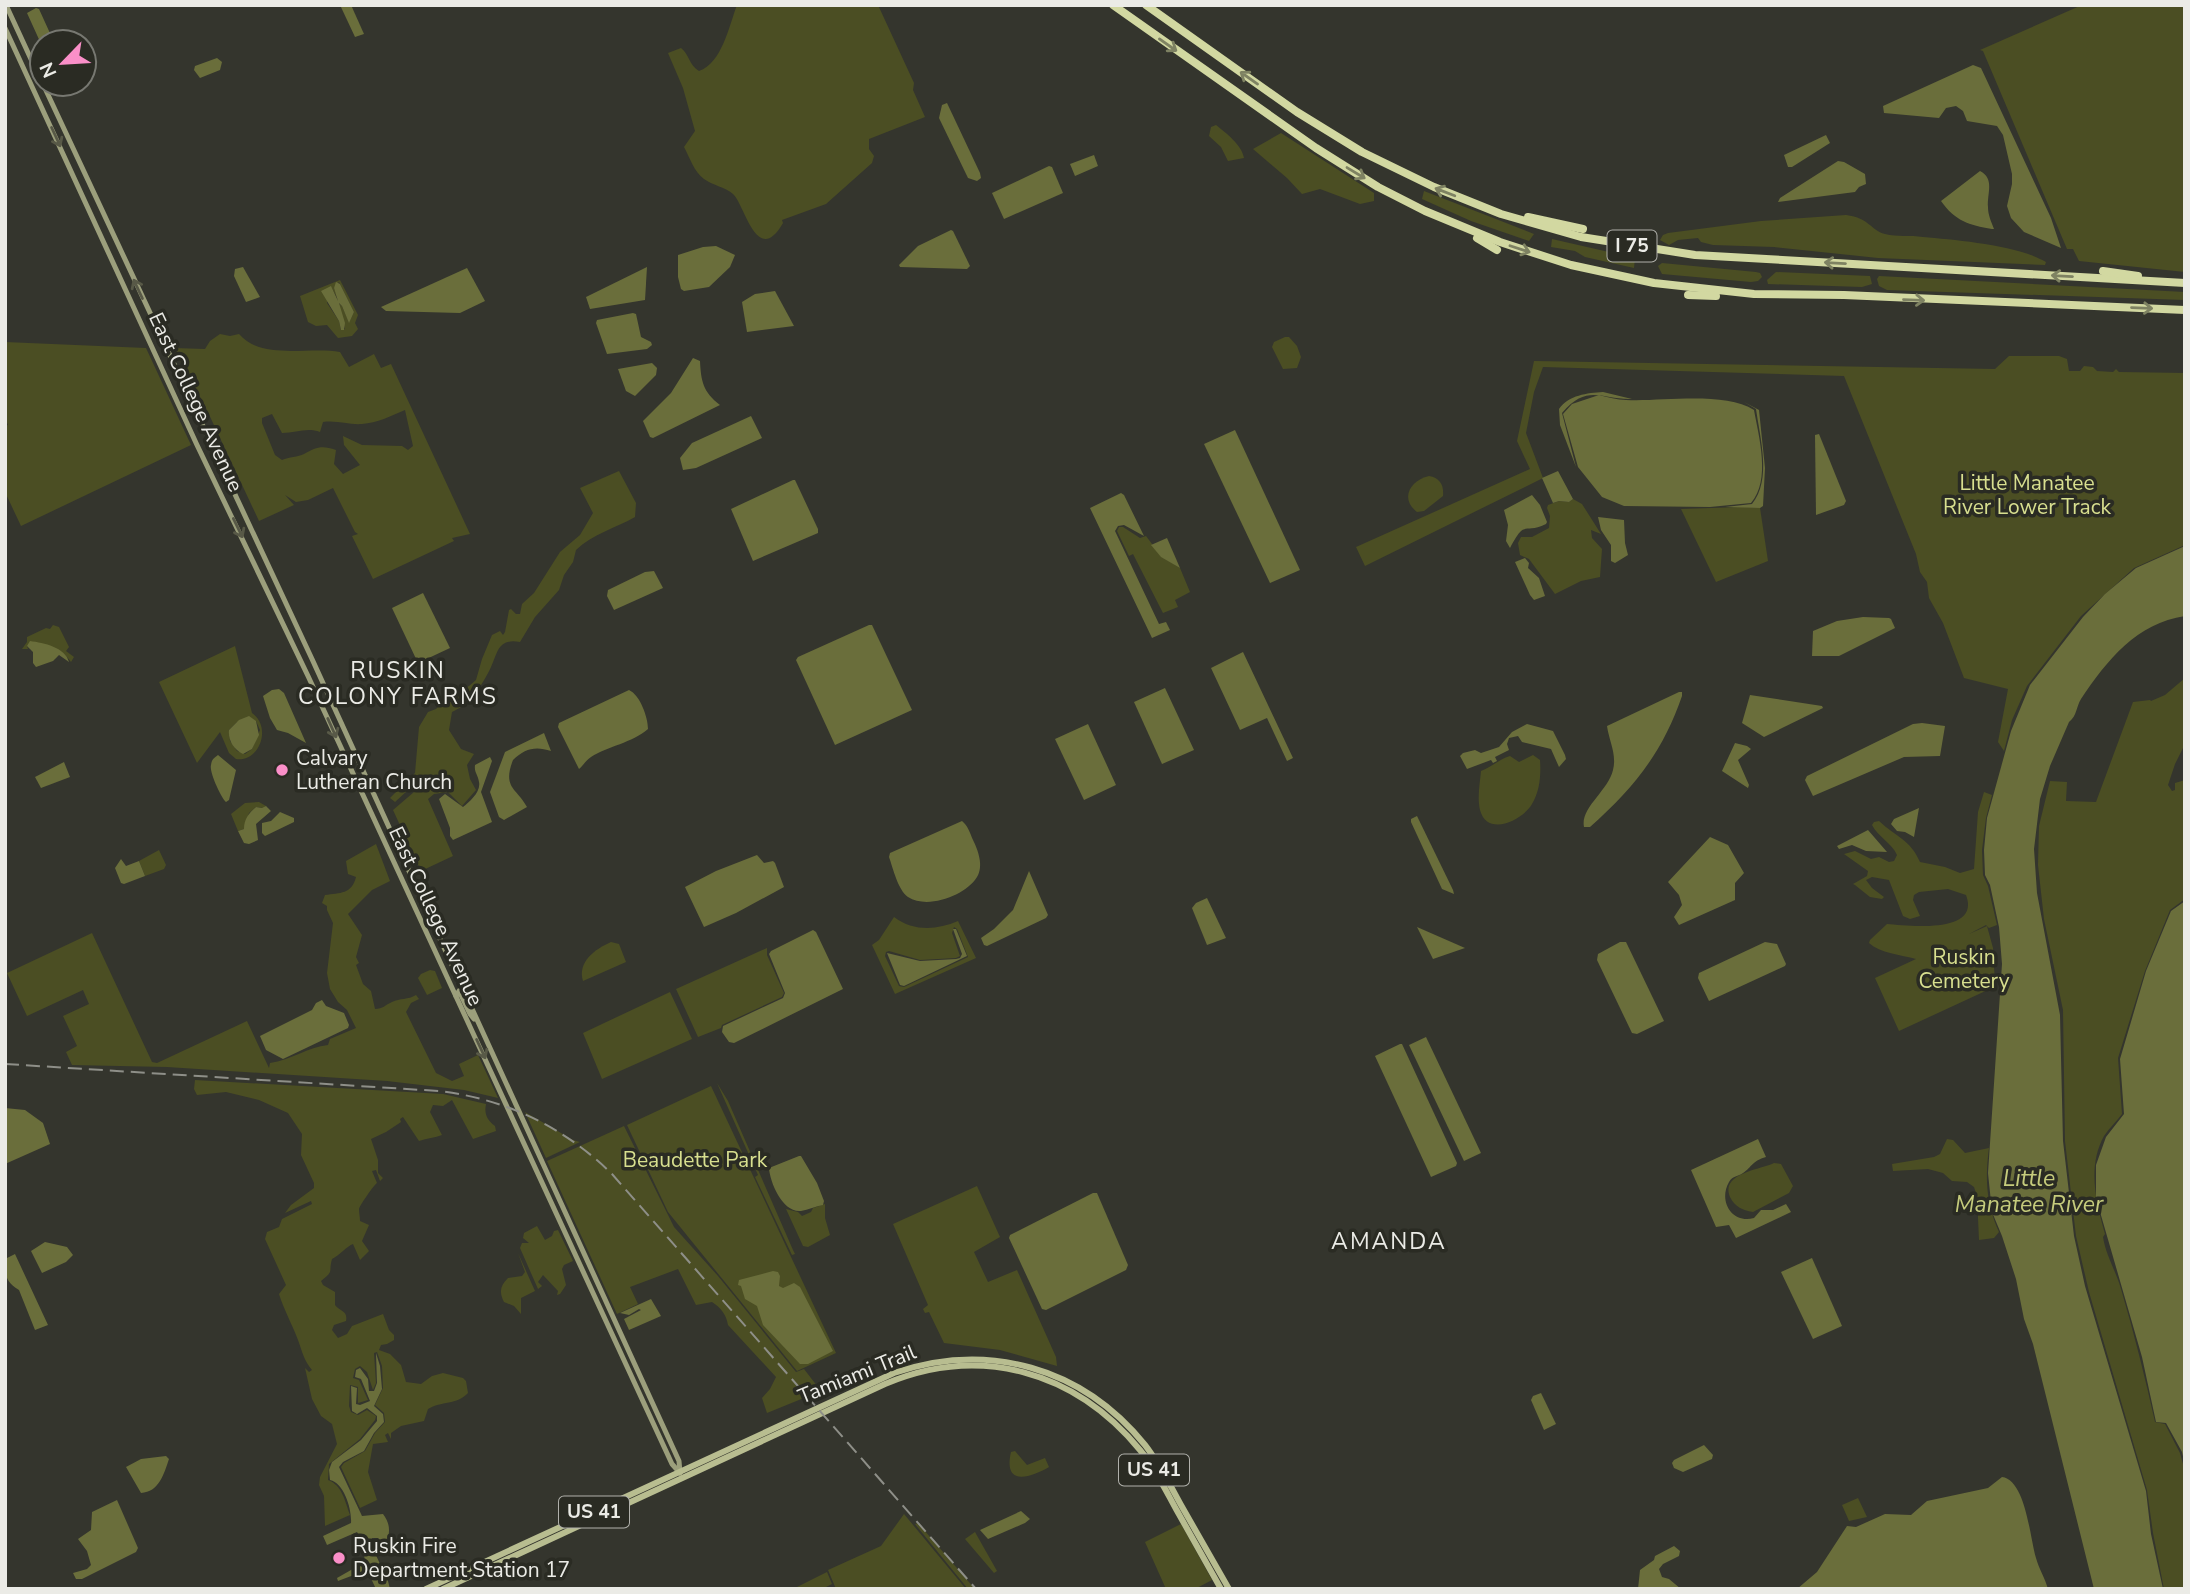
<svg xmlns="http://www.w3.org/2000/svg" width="2190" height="1594" font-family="'Nunito Sans',sans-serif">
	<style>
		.green { fill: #4b4e23; fill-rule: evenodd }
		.water { fill: #6a6e3b }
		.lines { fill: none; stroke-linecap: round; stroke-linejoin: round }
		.secondary { stroke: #9c9f7c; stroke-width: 5 }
		.primary { stroke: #b8bd90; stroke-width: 6 }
		.highway { stroke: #d2d8a1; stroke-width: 8 }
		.rail { stroke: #8e8f88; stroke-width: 2; stroke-dasharray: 14 7; stroke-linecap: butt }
		.oneway { stroke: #7e8262 }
		.oneway2 { stroke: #585947 }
		.poi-dot { fill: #fa8fc8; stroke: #2a2b23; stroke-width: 2.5 }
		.labels { text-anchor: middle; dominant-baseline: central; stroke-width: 7; stroke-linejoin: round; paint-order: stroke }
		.shield { fill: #2a2b23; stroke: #b1b1ac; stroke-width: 2 }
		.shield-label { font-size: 19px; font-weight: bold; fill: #ebebe6 }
		.street-label { font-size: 21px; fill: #ebebe6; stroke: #2a2b23 }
		.park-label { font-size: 21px; fill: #d8df8f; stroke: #2a2b23 }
		.poi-label { font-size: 21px; fill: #ebebe6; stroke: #2a2b23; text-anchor: start }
		.neighbourhood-label { font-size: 23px; letter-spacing: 2px; fill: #ebebe6; stroke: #2a2b23 }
		.water-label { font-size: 23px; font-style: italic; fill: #c5cb7c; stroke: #2a2b23 }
	</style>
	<rect width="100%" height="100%" fill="#34352d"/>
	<g class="green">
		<path d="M 737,5 L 878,5 L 914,83 L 913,90 L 925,117 L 869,139 L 869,149 L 874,156 L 872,163 L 826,204 L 782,220 L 783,223 C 757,268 745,205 733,194 C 725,187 712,185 704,179 C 694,172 690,158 684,147 L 695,131 L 683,88 L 668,53 L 681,48 C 689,54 689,65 699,71 C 722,63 729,26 737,5 Z"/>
		<polygon points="2082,5 2185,5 2185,272 2079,261 2073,249 2067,249 1983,51 1980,50"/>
		<path d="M 1216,125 C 1226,133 1242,145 1244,158 L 1228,161 L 1221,147 L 1209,136 L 1211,127 Z"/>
		<polygon points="1281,133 1374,193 1374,201 1360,204 1320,189 1302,194 1287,178 1253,149"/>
		<polygon points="1424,191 1534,234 1529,241 1471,221 1422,199"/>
		<path d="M 1846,215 C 1870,218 1870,230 1885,234 C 1897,237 1910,235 1923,237 C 1956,240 2018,245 2046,262 L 2045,265 L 1878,258 L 1774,247 L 1713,245 L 1701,242 L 1698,238 L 1678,240 L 1669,245 L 1660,240 L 1663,235 L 1668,233 L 1761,221 Z"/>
		<polygon points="1552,239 1635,258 1634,268 1585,257 1575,251 1551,247"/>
		<polygon points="1662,263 1756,272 1760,273 1762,277 1758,281 1751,282 1662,274 1658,266"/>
		<polygon points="1776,272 1870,276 1872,284 1862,287 1768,284 1767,280"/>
		<polygon points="1879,276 2185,292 2185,300 1887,290 1879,286 1877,279"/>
		<path d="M 340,280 L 358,315 L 355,323 L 358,329 L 352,336 L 338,338 L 327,325 L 316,326 L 308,322 L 300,296 ZM 339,282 L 354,312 L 349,322 L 342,306 L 338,303 L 345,329 L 341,330 L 339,321 L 327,303 L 331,287 L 339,301 L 334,288 Z"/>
		<path d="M 220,334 L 230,336 L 239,334 C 262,361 309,346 340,352 L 349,367 L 374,354 L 381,368 L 391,364 L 470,534 L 452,538 L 454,541 L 373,579 L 352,536 L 358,534 L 355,532 L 333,488 L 308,500 L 296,502 L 285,495 L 294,505 L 259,521 L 205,406 L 173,348 L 205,349 L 210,341 ZM 405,410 L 413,446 L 408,450 L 402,446 L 362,445 L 343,436 L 344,445 L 360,465 L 343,474 L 334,464 L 336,450 C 322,445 316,447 304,454 C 298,457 289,457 282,460 L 275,455 L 262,423 L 262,418 L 272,414 L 282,433 C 296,433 307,427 320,432 L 323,422 C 337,420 349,425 362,424 C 377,423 391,416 405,410 Z"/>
		<polygon points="1285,337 1289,337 1297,346 1301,357 1297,368 1283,369 1272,347 1274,342"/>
		<polygon points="5,342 146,348 191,445 21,526 5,492 5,426 8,425 5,418"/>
		<polygon points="2009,356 2059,356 2067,359 2069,371 2080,371 2084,366 2093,367 2097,371 2113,372 2116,369 2119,372 2185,373 2185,545 2134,568 2081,616 2027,686 2012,720 2004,751 1998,742 2008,689 1964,678 1943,623 1929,598 1927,582 1920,572 1916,554 1844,376 1543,367 1534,392 1526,433 1543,478 1365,566 1356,547 1530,469 1517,441 1534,361 1995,369"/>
		<path d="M 619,471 L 636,503 L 635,517 C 616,528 592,534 576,550 L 573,562 L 564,575 L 559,590 L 535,617 L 520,642 C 498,638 498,652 491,667 C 487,676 480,687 474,696 C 469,703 460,708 452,712 L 449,730 L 461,749 L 474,754 L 467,765 L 470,779 L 476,790 L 462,806 L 448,792 L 434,794 L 428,799 L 453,856 L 421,871 L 393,810 L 421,786 L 420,779 L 395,802 L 390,798 L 415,773 L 419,727 L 428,712 L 436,709 L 449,696 L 469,686 L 476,680 L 482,659 L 492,635 L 500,631 L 503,635 L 505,632 L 509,610 L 511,609 L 516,614 L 520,614 L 522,604 L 534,593 L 560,552 L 580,535 L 593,513 L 580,488 Z"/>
		<path d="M 1429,476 C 1440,478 1444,485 1443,496 L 1424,511 L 1417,512 C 1399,498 1411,480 1429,476 Z"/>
		<polygon points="1573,499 1582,504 1601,534 1591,530 1592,538 1602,549 1600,577 1581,581 1555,594 1529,559 1520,555 1518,543 1521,537 1532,537 1549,528 1550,516 1547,508 1548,505 1559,501 1569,502"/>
		<polygon points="1741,507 1760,508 1768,561 1716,582 1681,509"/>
		<polygon points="1119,527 1123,527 1140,538 1146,536 1161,556 1180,568 1190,592 1175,600 1178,607 1163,613 1133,554 1129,556 1117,531"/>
		<path d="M 53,625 L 59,627 L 69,647 L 66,651 L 74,657 L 71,662 C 61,647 46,648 27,646 L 28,649 L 22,649 L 27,642 L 27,637 L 46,628 L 50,629 Z"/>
		<path d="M 235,646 L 252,713 C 272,727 260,762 236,759 L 229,753 L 220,732 L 197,763 L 159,682 ZM 256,721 L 260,730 L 252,749 L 245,754 L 237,751 L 230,741 L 229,730 L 237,722 Z"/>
		<path d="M 2185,678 L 2184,746 L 2175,764 L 2168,785 L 2172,791 L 2175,790 L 2175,783 L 2185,780 L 2185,899 L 2170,910 L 2145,971 L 2118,1058 L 2122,1114 C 2117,1121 2109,1128 2104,1136 C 2087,1167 2096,1202 2105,1234 L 2103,1237 C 2106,1256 2116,1271 2121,1289 C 2134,1333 2145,1377 2155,1422 L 2165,1424 L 2180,1453 L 2185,1471 L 2185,1589 L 2164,1589 L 2153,1533 L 2147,1490 L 2089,1292 L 2076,1236 L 2065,1141 L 2063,1010 L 2044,919 L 2038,865 L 2039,826 L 2050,781 L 2067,782 L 2066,801 L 2096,802 L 2133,702 L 2150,700 L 2151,701 L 2165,695 Z"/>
		<path d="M 1533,755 L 1540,760 C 1541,775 1540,791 1532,804 C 1522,821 1487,837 1480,810 C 1477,797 1480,783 1481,771 C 1492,767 1499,759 1510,756 L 1519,762 Z"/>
		<path d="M 1984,792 L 1992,795 L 1986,818 L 1982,850 L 1983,875 L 1988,886 L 1997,925 L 1989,928 L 1986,925 L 1969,934 L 1987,926 L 1993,948 L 1995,984 L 1992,988 L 1899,1031 L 1875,978 L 1916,959 C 1901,955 1880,953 1869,943 L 1870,940 L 1887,924 C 1909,926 1981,934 1966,895 L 1948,889 L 1919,892 L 1914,895 L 1913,900 L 1920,916 L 1910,919 L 1903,916 L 1889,880 L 1872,877 L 1866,880 L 1872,888 L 1884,897 L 1882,899 L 1870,897 L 1855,885 L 1853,884 L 1867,876 L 1868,871 L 1844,854 L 1855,851 L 1871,859 L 1879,857 L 1889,862 L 1894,861 L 1897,855 C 1892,843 1878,837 1872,825 L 1874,822 L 1879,821 C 1896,837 1910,839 1920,862 L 1945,867 L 1960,873 L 1974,869 L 1978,812 Z"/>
		<polygon points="259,802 266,806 263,808 256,807 249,813 244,829 238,831 231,814 245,803"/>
		<path d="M 376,844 L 390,881 L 372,890 L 348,914 L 362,935 L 356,957 L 359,963 L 356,965 L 363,984 L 371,991 L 375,1009 C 383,1009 385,1005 392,1002 C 400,998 408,1000 416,995 L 419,999 L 411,1003 L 406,1012 L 436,1073 L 452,1081 L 464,1076 L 459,1064 L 478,1055 L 498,1098 L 464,1090 L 387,1081 L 167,1067 L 72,1065 L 66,1052 L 77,1046 L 63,1016 L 89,1004 L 83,990 L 27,1016 L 7,973 L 92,933 L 152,1062 L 157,1063 L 247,1021 L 269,1068 L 270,1063 C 291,1060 308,1047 328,1045 L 330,1039 L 356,1028 L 347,1010 L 338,1002 L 330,989 L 327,973 L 333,923 L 327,910 L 327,906 L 322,903 L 325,895 C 340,893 352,894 356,877 L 348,874 L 346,861 Z"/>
		<polygon points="159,850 166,865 164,869 145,876 139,861"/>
		<path d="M 894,917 C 914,932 937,930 958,921 L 976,958 L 895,994 L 872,945 L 879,940 ZM 954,927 L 957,929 L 968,957 L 904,987 L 899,986 L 885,956 L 886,952 L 889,951 L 920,960 L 956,958 L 960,956 L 952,933 Z"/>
		<path d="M 611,942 L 619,944 L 626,962 L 583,981 C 577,962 595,949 611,942 Z"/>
		<polygon points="767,948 767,955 784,993 782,997 722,1025 721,1028 698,1037 676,989"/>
		<polygon points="430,970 435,971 442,988 427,995 418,978 421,974"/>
		<polygon points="670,992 692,1039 602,1079 583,1033"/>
		<path d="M 195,1080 L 443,1094 L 486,1104 C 484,1114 487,1120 495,1126 L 496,1131 L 473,1139 L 452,1100 L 443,1106 L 433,1105 L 430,1112 L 442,1135 C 435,1138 427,1138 419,1141 L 403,1117 L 400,1119 L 401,1122 L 386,1132 L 371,1139 L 378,1160 L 378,1173 L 383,1178 L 380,1181 L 376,1170 L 372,1171 L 377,1183 C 374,1185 360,1205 359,1209 C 359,1213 360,1217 360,1221 L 369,1225 L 362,1241 L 369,1251 L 360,1260 L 353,1244 C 347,1246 340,1255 332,1259 C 328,1273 335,1270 321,1281 L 323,1285 L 335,1292 L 335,1305 C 340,1312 348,1310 346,1321 L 334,1325 L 332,1330 L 338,1338 L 347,1334 L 352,1326 L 383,1314 L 389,1330 L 394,1335 L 394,1340 L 387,1344 L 381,1345 L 379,1350 L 390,1354 L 401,1365 L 406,1382 L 421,1384 L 432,1376 L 443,1373 L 463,1378 L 466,1381 L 468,1393 C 457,1405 441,1401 428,1409 L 424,1421 L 401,1426 L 391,1433 L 391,1439 L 388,1433 L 385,1435 L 388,1442 L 373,1444 L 368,1472 L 377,1500 L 360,1508 L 341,1467 L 344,1463 L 365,1451 L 375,1433 L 385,1422 L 384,1413 L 375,1405 L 383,1388 L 382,1366 L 377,1352 L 374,1353 L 376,1383 L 373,1390 L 367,1372 L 360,1366 L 355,1369 L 353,1378 L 359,1380 L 368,1400 L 358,1403 L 358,1387 L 350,1385 L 349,1406 L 351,1412 L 358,1415 L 367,1410 L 376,1416 L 375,1420 L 360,1439 L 329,1464 L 328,1480 C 342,1485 345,1501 350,1515 L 325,1526 L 324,1496 L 319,1485 L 320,1477 L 337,1444 L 332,1424 L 321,1416 L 312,1399 L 305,1368 L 309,1372 L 312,1370 C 304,1361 302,1351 298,1340 C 292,1324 284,1310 279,1294 L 286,1285 L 265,1239 L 267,1232 L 279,1227 L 282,1219 L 312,1204 L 311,1201 L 285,1213 L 291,1205 L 314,1188 L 314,1183 L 301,1155 L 302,1134 L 288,1113 L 259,1100 L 226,1092 L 197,1095 L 194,1089 Z"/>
		<polygon points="717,1083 728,1101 793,1250 795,1254 792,1255 755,1177 758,1175"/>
		<polygon points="711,1086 836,1353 797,1371 668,1212 627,1125"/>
		<polygon points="525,1112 573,1140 580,1142 546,1158"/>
		<path d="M 624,1126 L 674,1227 L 718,1276 L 796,1372 L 804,1369 L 821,1391 L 767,1413 L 762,1398 L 770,1389 L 776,1377 L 728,1325 C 726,1314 721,1308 712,1302 L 696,1305 L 678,1269 L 630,1287 L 638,1304 L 617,1314 L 547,1161 Z"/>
		<path d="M 1947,1139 L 1953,1140 L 1965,1153 L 1989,1148 C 1985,1178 1986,1203 1999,1232 L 1994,1238 L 1979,1240 L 1977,1196 L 1974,1187 L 1967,1182 L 1952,1181 L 1943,1173 L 1928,1169 L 1893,1171 L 1892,1164 L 1934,1157 L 1940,1154 Z"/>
		<path d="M 1774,1163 L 1781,1164 L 1793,1186 L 1789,1193 L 1753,1212 C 1742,1210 1735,1207 1730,1197 C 1720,1173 1760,1170 1774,1163 Z"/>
		<polygon points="977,1186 1000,1237 974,1252 988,1282 1017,1270 1056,1357 1057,1366 1000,1350 944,1343 929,1312 925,1313 923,1309 928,1305 893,1224"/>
		<polygon points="825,1204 825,1218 830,1235 808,1247 803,1246 786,1209 798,1212 802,1216 811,1212 813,1208"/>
		<polygon points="537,1226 545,1240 552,1236 554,1231 558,1230 573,1261 564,1265 562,1269 566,1285 560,1294 557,1295 558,1291 543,1275 538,1282 542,1286 538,1289 520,1248 522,1243 529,1243 523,1238 524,1233"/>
		<path d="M 518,1253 L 535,1291 L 521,1298 L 521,1314 L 514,1306 L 504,1302 C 499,1292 500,1286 508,1278 L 522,1276 L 525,1272 Z"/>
		<path d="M 1015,1451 L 1027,1465 L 1045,1458 L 1049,1467 C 1030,1478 1003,1487 1011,1452 Z"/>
		<polygon points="1858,1498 1867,1517 1849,1521 1842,1505"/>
		<polygon points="904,1514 966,1589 836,1589 828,1570 881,1546"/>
		<polygon points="918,1523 975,1589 968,1589 915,1524"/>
		<polygon points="1181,1524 1212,1580 1195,1589 1166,1589 1145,1542"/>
		<polygon points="975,1532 997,1571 994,1573 965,1539"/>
		<polygon points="827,1572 832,1584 822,1589 793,1589"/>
	</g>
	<g class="water">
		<polygon points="340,5 351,5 364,34 355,37"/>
		<polygon points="36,8 39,9 54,42 42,42 42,46 27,13"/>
		<polygon points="217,58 222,62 220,70 200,78 194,70 195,66"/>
		<polygon points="1973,65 1981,68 2051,218 2061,248 2024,232 2011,218 2007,206 2012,184 2012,174 2003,135 1997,126 1967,121 1963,111 1956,106 1946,108 1939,118 1884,113 1883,106"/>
		<polygon points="947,103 980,173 981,178 977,181 968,178 939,118 942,105"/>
		<polygon points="1826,135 1830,143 1792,167 1788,167 1784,155"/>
		<polygon points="1094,155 1098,166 1075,176 1070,164"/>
		<polygon points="1838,161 1844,162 1865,174 1866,184 1859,187 1855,192 1778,202 1780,198"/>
		<polygon points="1049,166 1052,167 1063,193 1004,219 992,193"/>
		<path d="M 1980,171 C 1995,179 1987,193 1988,207 C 1988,215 1991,221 1994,229 L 1992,229 C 1969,225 1955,221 1941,201 Z"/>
		<polygon points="951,230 953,231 970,266 967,269 900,267 899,265 918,246"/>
		<polygon points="716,246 735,255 730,267 709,287 684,291 681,289 678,277 678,255 703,247"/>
		<polygon points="243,267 260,297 246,302 234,276 235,269"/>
		<polygon points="647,267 645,300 590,309 586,297"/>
		<polygon points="467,268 485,301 460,313 386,311 381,307"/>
		<polygon points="336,282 340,284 354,312 349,323 342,306 339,303 345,323 344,330 341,330 339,321 321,291 331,286 338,301 334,288"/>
		<polygon points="775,291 794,326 747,332 742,302 755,294"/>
		<polygon points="633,313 636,314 641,337 651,342 652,345 647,349 607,354 596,323 597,320"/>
		<path d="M 693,358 L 700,361 C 701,381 703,392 720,405 L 653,438 L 650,437 L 643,421 L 671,393 Z"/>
		<polygon points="652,363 657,368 656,375 635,396 626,391 618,369"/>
		<path d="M 1603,392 L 1632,399 C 1601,400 1588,383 1562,413 L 1576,467 L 1560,425 L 1559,409 C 1569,395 1587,393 1603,392 Z"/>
		<path d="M 1599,395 C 1608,397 1617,400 1626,400 C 1661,402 1724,391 1754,410 C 1759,438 1771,480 1751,503 L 1710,507 L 1624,506 L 1602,497 L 1578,467 L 1563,414 L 1572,404 Z"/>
		<path d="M 1744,402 L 1759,410 L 1765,468 L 1763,506 L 1760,508 L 1725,507 L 1752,504 C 1772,480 1760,438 1756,409 Z"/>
		<polygon points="751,416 762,438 696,468 683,470 680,458 692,443"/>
		<polygon points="1235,430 1300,570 1270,583 1204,444"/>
		<polygon points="1819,434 1846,501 1844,505 1816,515 1815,435"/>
		<polygon points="1558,471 1573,499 1569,502 1559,501 1553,503 1542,478"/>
		<polygon points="793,480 795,480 818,529 818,533 753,561 731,509"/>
		<polygon points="1121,493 1124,495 1144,536 1124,525 1118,526 1115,531 1159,624 1166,622 1170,630 1152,638 1090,508"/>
		<path d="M 1532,495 L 1540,505 L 1547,522 L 1546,524 C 1523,535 1526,518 1510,548 L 1506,541 L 1508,525 L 1504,510 Z"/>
		<polygon points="1598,517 1624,520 1625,543 1628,555 1615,563 1611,561 1611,545 1601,530"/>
		<polygon points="1167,538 1180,568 1161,557 1151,545"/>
		<path d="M 2185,546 L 2185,616 C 2137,623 2107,660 2081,699 C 2076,707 2077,716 2069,722 L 2050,766 L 2040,799 L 2034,849 L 2037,893 L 2060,1015 L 2063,1141 L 2074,1236 L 2085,1286 L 2146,1491 L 2151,1534 L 2163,1589 L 2094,1589 L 2033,1344 L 2024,1319 L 2016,1279 L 2002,1236 L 1992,1212 L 1988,1173 L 2002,964 L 1999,927 L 1990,885 L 1985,875 L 1984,850 L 1987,818 L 2011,731 L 2030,685 L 2083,617 L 2105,594 L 2136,568 Z"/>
		<polygon points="1525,558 1529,563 1528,568 1539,578 1545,596 1534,600 1530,595 1515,562"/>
		<polygon points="654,571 663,588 614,610 607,596 608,590 645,572"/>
		<polygon points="423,593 450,648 418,663 392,608"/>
		<polygon points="1863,617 1889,618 1891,619 1895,628 1839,656 1812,656 1813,631 1837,621"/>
		<polygon points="869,625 872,625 912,710 835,745 796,660 798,657"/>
		<path d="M 30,641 C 44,643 65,647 69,662 L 59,655 L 53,661 L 36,667 L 33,663 L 33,652 L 27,646 Z"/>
		<polygon points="1243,652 1293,758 1287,761 1267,718 1240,730 1211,668"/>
		<polygon points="1165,688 1194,750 1162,764 1134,702"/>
		<polygon points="279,689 284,693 306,743 288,733 277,730 270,718 263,696 272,690"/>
		<path d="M 629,690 C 640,695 648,717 648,729 C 632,743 608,746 591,757 C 585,761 583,766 579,769 L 558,727 L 559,723 Z"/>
		<path d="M 1679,692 L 1682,692 L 1682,696 C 1663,752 1633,789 1590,827 L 1584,827 C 1580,808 1608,791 1613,770 C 1617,754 1609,741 1607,726 Z"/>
		<polygon points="1750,695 1822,706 1823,708 1764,737 1742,723"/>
		<path d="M 249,716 L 256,721 L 259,735 L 252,749 L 243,754 C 233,749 228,740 229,730 L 239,720 Z"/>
		<polygon points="1922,723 1945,726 1940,756 1904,757 1813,796 1805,780 1807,776 1913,724"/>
		<polygon points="1088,724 1116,785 1084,800 1055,739"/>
		<polygon points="1527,724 1553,731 1565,755 1566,759 1559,767 1551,749 1522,742 1518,736 1509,738 1507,744 1509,750 1495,757 1497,761 1493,763 1491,760 1467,769 1460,756 1463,753 1475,750 1481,753 1499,747 1512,732"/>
		<path d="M 544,733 L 551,751 C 536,746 525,748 513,760 C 502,788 517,788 527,807 L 504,820 L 499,817 L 490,792 L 505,752 Z"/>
		<polygon points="1735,743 1747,746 1751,749 1738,760 1749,785 1748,788 1722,771"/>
		<path d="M 218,755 L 236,770 L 229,800 L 226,802 C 221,797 209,772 211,765 C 212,759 213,759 218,755 Z"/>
		<path d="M 490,757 L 492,761 L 481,792 L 492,822 L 453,840 L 450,836 L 450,828 L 439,799 L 445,794 L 463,807 C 470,801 481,792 479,782 C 478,774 474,773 475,765 Z"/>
		<polygon points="64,762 70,777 41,788 35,777"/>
		<path d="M 266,806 L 271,811 L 256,824 L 258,840 L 249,844 L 244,843 L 238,831 L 244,829 C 244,819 249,813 256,807 L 262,808 Z"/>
		<polygon points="1919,808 1914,837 1905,832 1897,831 1891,824 1894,819"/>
		<polygon points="280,812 294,818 294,822 265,836 262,833 262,823 271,821"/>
		<polygon points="1417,816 1453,890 1454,894 1442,889 1411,822 1411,819"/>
		<path d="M 962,821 C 968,826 970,833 973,840 C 978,850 984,866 977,877 C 966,895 928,910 908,897 C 898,890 893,868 889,857 L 890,853 Z"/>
		<polygon points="1868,830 1887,852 1866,851 1852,845 1839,849 1837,846"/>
		<polygon points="1710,837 1728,845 1744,873 1735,883 1735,900 1679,925 1674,917 1682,905 1679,895 1668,882"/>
		<polygon points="757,855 764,863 773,861 775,863 784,887 736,913 704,927 685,887 716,871"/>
		<polygon points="121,859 126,866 139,861 145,876 124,884 121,883 115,868"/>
		<polygon points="1029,871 1048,915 1046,918 987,946 984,945 981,938 994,929 1013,910"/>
		<polygon points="1207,898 1226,938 1207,945 1192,908 1196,903"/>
		<polygon points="2185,901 2185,1465 2182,1452 2166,1423 2156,1422 2142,1357 2096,1198 2096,1165 2106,1137 2124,1114 2120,1059 2146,971 2171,911"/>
		<polygon points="1417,927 1465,948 1433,959"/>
		<polygon points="953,929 956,929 967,956 904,986 900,985 887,953 920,961 956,959 960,958 962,954"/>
		<polygon points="813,930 816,932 843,989 734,1043 729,1042 722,1032 723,1026 783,998 785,993 769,954 771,951"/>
		<polygon points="1620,942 1626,942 1664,1021 1637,1034 1632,1033 1597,960 1598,954"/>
		<polygon points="1765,942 1777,944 1786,964 1785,966 1709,1001 1698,978 1699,973"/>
		<polygon points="322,1000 326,1006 344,1013 349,1025 348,1028 283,1059 266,1050 260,1036 312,1010 316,1003"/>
		<polygon points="1426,1037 1481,1153 1464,1161 1409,1045"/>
		<polygon points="1400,1044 1402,1044 1457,1163 1456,1166 1431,1177 1375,1056"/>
		<polygon points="5,1108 25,1110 43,1123 50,1144 5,1164"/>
		<path d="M 1758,1139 L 1766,1157 C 1752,1161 1752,1167 1743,1173 C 1738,1177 1733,1175 1729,1182 C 1718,1201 1732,1224 1754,1218 L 1761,1210 L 1773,1210 L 1786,1204 L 1791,1212 L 1736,1238 L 1729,1225 L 1716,1227 L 1691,1170 Z"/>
		<path d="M 799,1156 L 801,1156 L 817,1183 L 824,1201 L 823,1205 C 816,1206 808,1210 801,1211 C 783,1213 770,1183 769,1168 Z"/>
		<polygon points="1093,1193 1097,1193 1128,1265 1126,1270 1046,1310 1042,1309 1009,1238 1010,1235"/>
		<polygon points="45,1242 67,1247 73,1255 66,1262 42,1273 31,1251"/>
		<path d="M 15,1254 L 48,1325 L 35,1330 L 19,1290 C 5,1282 5,1274 5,1259 Z"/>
		<polygon points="1812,1258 1842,1326 1813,1339 1781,1272"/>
		<polygon points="773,1271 778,1272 780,1276 779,1286 783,1288 794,1283 800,1287 833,1351 808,1364 800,1364 763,1325 757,1306 745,1299 741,1286 738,1285 739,1280"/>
		<polygon points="651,1299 661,1316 629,1330 624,1319 641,1310 639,1309 629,1315 620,1313"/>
		<path d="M 376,1353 L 380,1366 L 382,1389 L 374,1406 L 383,1414 L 384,1422 L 374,1433 L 364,1451 L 343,1462 L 339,1467 L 362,1516 L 383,1514 C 393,1527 388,1536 386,1550 L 378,1538 L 372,1538 L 370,1542 L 380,1564 L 384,1565 L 390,1589 L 376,1589 L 367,1570 L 338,1581 L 337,1578 L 365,1562 L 362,1540 L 357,1532 L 327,1545 L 323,1536 L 351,1523 C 352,1509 344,1483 330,1480 L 329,1470 L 332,1462 L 361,1440 L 377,1421 L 377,1416 L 367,1408 L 357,1414 L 352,1411 L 351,1386 L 357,1388 L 356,1404 L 360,1405 L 370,1401 L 361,1379 L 355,1377 L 356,1370 L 360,1368 L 368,1379 L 369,1391 L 374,1391 L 377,1383 Z"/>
		<polygon points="1541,1393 1556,1424 1544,1430 1531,1400 1533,1396"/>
		<polygon points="1704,1445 1713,1455 1712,1459 1683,1472 1674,1468 1672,1463 1674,1460"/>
		<path d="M 166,1456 L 169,1459 C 164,1474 159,1492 141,1493 L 126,1467 L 141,1459 Z"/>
		<path d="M 2002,1477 C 2026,1480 2030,1539 2036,1558 C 2039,1569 2045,1578 2048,1589 L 1797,1589 L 1817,1572 L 1847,1526 L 1856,1527 L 1885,1514 L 1911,1515 L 1927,1501 L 1988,1488 Z"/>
		<polygon points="117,1500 138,1548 136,1552 82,1579 76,1579 73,1573 87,1569 91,1565 87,1551 78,1539 91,1530 92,1512"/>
		<polygon points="1021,1511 1030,1519 1025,1523 988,1539 980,1530"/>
		<polygon points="1674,1546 1680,1551 1679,1556 1663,1564 1659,1569 1662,1577 1669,1579 1681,1589 1638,1589 1640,1570 1654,1560 1655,1556"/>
	</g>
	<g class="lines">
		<g class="secondary">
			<polyline points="6,5 42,83"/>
			<polyline points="5,28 197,445 308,676 672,1464 680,1473"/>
			<polyline points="43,84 312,659 679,1461 680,1473"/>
			<polyline points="456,996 459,991 470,1014 474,1019"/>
		</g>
		<g class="primary">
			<path d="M 426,1589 L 894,1373 C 988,1341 1082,1367 1145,1445 C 1159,1463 1170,1485 1181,1505 C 1197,1533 1213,1561 1229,1589"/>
			<path d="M 443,1589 L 885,1384 C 980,1344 1075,1371 1140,1450 C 1155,1468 1165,1489 1176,1509 C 1191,1536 1206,1562 1221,1589"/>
		</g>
		<g class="highway">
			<polyline points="1113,5 1316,148 1378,187 1425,211 1500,242 1571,265 1654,283 1754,294 1844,295 2185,310"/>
			<polyline points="1146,5 1297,112 1362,152 1434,187 1501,214 1581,237 1695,255 2185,283"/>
			<polyline points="1528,217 1583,229"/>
			<polyline points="1477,238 1497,250"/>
			<polyline points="2103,271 2138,276"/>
			<polyline points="1688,295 1716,296"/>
		</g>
		<path class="rail" d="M 5,1064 L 439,1091 C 506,1099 564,1127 612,1174 L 976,1589"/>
	</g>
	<defs><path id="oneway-shaft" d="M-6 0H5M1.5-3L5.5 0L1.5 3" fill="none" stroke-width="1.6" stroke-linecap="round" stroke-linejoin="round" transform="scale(1.75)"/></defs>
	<g class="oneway">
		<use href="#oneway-shaft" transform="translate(1168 45) rotate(35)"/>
		<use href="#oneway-shaft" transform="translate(1249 78) rotate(-145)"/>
		<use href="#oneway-shaft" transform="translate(1356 173) rotate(31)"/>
		<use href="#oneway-shaft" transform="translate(1445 192) rotate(-159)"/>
		<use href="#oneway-shaft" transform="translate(1520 249) rotate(18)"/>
		<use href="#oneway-shaft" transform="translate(1835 263) rotate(-177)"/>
		<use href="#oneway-shaft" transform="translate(2062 276) rotate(-177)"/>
		<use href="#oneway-shaft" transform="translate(1914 300) rotate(2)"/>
		<use href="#oneway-shaft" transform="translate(2142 308) rotate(2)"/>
	</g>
	<g class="oneway2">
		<use href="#oneway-shaft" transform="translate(56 137) rotate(65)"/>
		<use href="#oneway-shaft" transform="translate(138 289) rotate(-115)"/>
		<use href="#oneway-shaft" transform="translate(238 528) rotate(64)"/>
		<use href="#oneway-shaft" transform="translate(332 728) rotate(66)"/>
		<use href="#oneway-shaft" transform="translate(481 1049) rotate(65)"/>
	</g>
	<g class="poi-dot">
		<circle cx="282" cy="770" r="7"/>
		<circle cx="339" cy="1558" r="7"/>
	</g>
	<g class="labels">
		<g class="shield">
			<rect x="1607.5" y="230.5" width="49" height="31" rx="5"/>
			<rect x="1119" y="1454.5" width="70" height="31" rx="5"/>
			<rect x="559" y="1496.5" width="70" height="31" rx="5"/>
		</g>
		<g class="shield-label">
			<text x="1632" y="246">I 75</text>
			<text x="1154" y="1470">US 41</text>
			<text x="594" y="1512">US 41</text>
		</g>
		<g class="street-label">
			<text transform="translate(196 402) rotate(65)">East College Avenue</text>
			<text transform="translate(436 916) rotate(65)">East College Avenue</text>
			<text transform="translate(857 1374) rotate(-22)">Tamiami Trail</text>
		</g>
		<g class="park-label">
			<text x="2027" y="483">Little Manatee<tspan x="2027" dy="24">River Lower Track</tspan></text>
			<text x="1964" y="957">Ruskin<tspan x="1964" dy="24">Cemetery</tspan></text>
			<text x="695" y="1160">Beaudette Park</text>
		</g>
		<g class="poi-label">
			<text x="296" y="758">Calvary<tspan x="296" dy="24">Lutheran Church</tspan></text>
			<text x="353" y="1546">Ruskin Fire<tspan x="353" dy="24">Department Station 17</tspan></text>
		</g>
		<g class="neighbourhood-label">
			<text x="398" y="670">RUSKIN<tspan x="398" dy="26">COLONY FARMS</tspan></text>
			<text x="1389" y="1241">AMANDA</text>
		</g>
		<g class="water-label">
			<text x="2029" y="1178">Little<tspan x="2029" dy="26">Manatee River</tspan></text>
		</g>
	</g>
	<rect width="2190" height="1594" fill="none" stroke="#ebebe6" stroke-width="14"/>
	<g transform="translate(63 63) rotate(245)"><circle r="33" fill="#2a2b23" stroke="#777871" stroke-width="2"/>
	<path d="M0-5L12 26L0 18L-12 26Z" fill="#fa8fc8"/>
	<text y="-10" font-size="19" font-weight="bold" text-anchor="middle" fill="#ebebe6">N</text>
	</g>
</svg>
